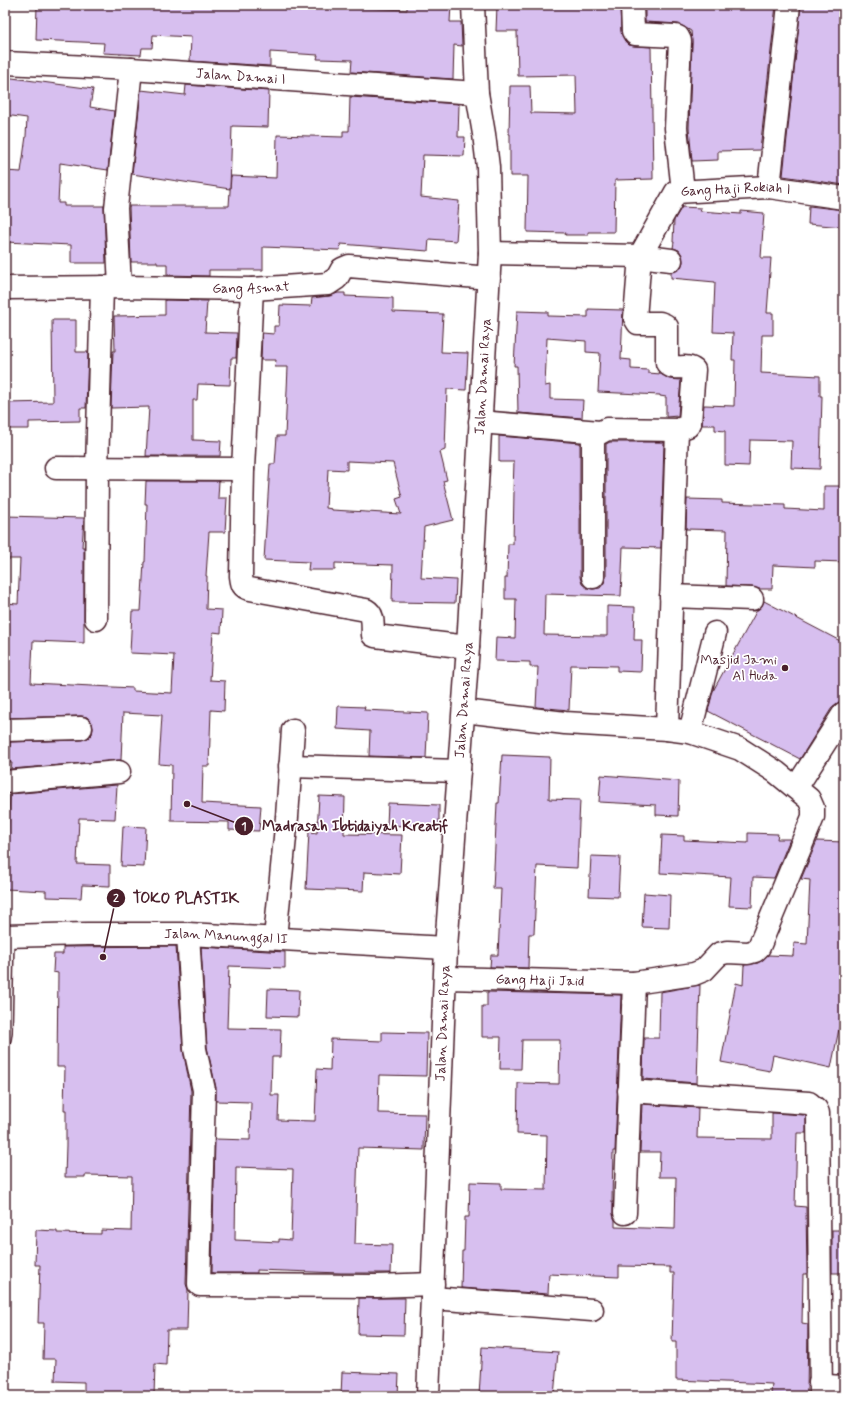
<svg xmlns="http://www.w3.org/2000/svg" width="849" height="1401" font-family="Mynerve,sans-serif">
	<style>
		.building { fill: #d7bfef; stroke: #4a1f2b; fill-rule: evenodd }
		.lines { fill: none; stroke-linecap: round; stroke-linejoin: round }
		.lane-casing { stroke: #4a1f2b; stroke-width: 14 }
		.street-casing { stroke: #4a1f2b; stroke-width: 25 }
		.secondary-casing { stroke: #4a1f2b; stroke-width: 25 }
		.lane { stroke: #fff; stroke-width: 11 }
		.street { stroke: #fff; stroke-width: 22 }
		.secondary { stroke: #fff; stroke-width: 22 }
		.poi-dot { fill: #4a1f2b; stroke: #fff; stroke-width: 1.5 }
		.labels { text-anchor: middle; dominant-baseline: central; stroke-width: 3.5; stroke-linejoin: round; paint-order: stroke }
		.street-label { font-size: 14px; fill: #4a1f2b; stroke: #fff }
		.poi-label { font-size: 14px; fill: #4a1f2b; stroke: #fff; text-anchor: end }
		.leader { fill: none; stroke: #4a1f2b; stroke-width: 1.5 }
		.callout-dot { fill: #4a1f2b; stroke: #fff; stroke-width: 1.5 }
		.mark-label { font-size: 12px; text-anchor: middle; font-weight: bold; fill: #fff }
		.callout-label { font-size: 15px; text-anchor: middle; font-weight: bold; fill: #4a1f2b; stroke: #fff; stroke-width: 3.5; stroke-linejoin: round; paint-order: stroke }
	</style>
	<rect width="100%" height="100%" fill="#fff"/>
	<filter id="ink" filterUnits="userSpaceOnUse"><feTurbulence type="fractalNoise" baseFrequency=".025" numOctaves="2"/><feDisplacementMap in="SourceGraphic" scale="8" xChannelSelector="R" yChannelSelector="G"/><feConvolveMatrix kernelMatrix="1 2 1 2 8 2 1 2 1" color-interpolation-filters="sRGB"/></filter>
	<g filter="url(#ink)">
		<g class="building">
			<polygon points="37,5 339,5 339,7 407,10 407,5 451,5 450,22 461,22 462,46 454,45 453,79 351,72 352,60 317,59 318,55 270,52 270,66 190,61 191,37 153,35 152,48 142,48 141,55 103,53 104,43 36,40"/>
			<polygon points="497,5 620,6 621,31 625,41 629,45 634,46 651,47 653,179 615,180 614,232 588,232 588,235 565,235 566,233 527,232 528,176 510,176 510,134 509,134 510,86 530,86 531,113 577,114 576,75 518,76 517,31 496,31"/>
			<polygon points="645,5 776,5 760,150 718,151 718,160 692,161 689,128 692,42 691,31 679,24 645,22"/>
			<polygon points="801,5 844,5 842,82 844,83 844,185 783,176"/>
			<polygon points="5,77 93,89 90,107 114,111 108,170 60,163 58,203 64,203 64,206 104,206 106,263 71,263 71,245 5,242 7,195 5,195 5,171 21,172 26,136 27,118 5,115"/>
			<polygon points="186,85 269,91 268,127 232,126 230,189 132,174 141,90 185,95"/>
			<polygon points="350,97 459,104 458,137 465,137 464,156 423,155 421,197 459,201 456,241 429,239 428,251 341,244 340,250 263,247 263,270 209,270 209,276 167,275 167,264 157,264 157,262 131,262 129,206 229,206 231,176 276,178 277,135 343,137 343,131 349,131"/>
			<polygon points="809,206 844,210 844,227 808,224"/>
			<polygon points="682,207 701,208 700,211 741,214 741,211 764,213 761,258 771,258 767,313 773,313 773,335 762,335 761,373 820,376 820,396 822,396 820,469 791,468 792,441 750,440 749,466 725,465 725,431 715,430 715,425 702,425 704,405 734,406 735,360 732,360 733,333 713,332 715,282 671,278 671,272 676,271 681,268 683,262 682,255 679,250 673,248 674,242 673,242 674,220"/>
			<path d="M 338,293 L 345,293 L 345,296 L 393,298 L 393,312 L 443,314 L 441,352 L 468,353 L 466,390 L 447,389 L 445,450 L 440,452 L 447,480 L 443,481 L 453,520 L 424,527 L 421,578 L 456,580 L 455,603 L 392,602 L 393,565 L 335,563 L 335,570 L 308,570 L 309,562 L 264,560 L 270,464 L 275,464 L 277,436 L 285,436 L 288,367 L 275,367 L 276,360 L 261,360 L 262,333 L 274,334 L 274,326 L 279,326 L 280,305 L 311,306 L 312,298 L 329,296 ZM 347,461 L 393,463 L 402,497 L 396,499 L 401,514 L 332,510 L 332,509 L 326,508 L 328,469 L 347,470 Z"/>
			<polygon points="165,300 207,301 205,332 237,333 236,358 231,358 230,385 198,384 197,400 193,400 193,440 221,441 220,456 146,456 149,407 111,408 113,351 115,351 114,316 165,315"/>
			<polygon points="588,309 623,310 621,359 631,360 631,369 648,370 648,373 661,374 669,379 681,380 678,416 666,417 666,397 660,396 660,395 598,392 600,353 586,352 586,341 547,338 545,386 550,385 550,399 583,400 582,418 518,413 517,366 514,366 517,311 548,312 548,316 588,317"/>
			<polygon points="52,320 76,320 76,352 88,352 86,408 80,408 80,421 29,422 29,429 7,429 7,403 53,402"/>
			<polygon points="499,436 580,443 580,577 582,584 587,588 593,589 600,588 604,583 606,577 606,444 610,442 664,442 661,548 623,547 621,596 545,594 544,635 607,636 607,606 635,607 634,640 642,640 641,672 617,671 617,666 571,665 569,710 536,707 538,667 530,667 530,662 495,661 496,637 515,638 516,599 505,599 505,578 507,578 508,544 513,544 514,491 513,491 514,462 499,462"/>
			<polygon points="146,481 219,481 218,498 227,498 225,532 209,532 206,576 207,576 206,609 222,610 221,633 213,632 210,680 225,681 224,711 211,710 209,766 203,766 202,803 261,806 259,831 229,830 229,822 171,821 172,765 159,764 162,715 123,713 121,760 11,769 12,763 10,763 10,742 81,740 88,738 92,734 93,728 91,721 87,717 81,716 5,718 5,603 18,604 20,559 5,559 5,516 84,518 82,547 84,547 84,643 33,641 31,683 133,688 133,691 172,693 174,655 130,653 132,611 141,611 144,562 145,562 147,504 145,504"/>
			<polygon points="824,486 844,486 844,562 815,561 815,567 773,565 772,589 759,589 752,587 726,586 727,530 686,529 687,499 722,500 722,503 785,505 785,509 824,511"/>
			<polygon points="764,601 844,643 844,694 840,702 833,706 800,759 708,711 713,691 757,610 762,606"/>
			<polygon points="338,706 365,707 364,710 428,713 426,758 369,756 370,731 337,729"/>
			<polygon points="502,755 550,757 549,799 580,800 577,868 537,866 534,934 529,934 528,968 490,967 491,955 498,955 501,889 493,889 497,803 499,803"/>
			<polygon points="601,775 679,781 678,816 656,815 656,805 599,802"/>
			<polygon points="117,785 115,819 79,818 77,864 110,865 110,886 82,885 81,898 46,897 46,891 5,889 5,835 8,835 10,794"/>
			<polygon points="319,796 345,797 344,834 402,835 400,874 364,872 363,891 306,889 309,832 317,833"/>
			<polygon points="388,803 439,805 439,828 387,825"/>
			<polygon points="123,826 146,827 144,867 121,866"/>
			<polygon points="748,833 778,834 777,839 790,839 774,878 753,877 752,907 729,906 731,877 660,873 662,835 684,836 684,840 748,843"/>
			<polygon points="817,841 844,842 844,1005 831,1068 773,1055 770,1071 721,1062 736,983 743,985 744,965 758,963 768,955 793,956 794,943 807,944 810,880 801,879"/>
			<polygon points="591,856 620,857 618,897 589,896"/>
			<polygon points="644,893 670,895 669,928 642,927"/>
			<polygon points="176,946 183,1050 191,1091 186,1284 188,1290 187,1330 167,1330 166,1365 155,1364 154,1396 84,1396 84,1382 55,1381 56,1359 43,1359 44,1323 38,1323 40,1265 35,1265 36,1230 57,1231 57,1233 101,1234 101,1230 131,1231 132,1176 85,1175 85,1177 65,1177 66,1145 66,1110 64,1110 65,1067 57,1067 58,973 53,972 54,954 63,954 63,947"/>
			<path d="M 201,947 L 285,952 L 285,968 L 229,966 L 227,1028 L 281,1029 L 280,1057 L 272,1057 L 271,1095 L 279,1095 L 278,1120 L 315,1121 L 317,1069 L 330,1070 L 331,1039 L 382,1041 L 382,1032 L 427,1033 L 426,1076 L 379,1075 L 378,1113 L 425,1114 L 424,1150 L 358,1148 L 355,1244 L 392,1245 L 391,1273 L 341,1273 L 257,1270 L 257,1273 L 212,1273 L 215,1139 L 250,1140 L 251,1102 L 216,1101 L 216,1088 L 207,1047 ZM 236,1167 L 293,1169 L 291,1240 L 279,1239 L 279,1242 L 235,1240 Z"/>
			<polygon points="700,985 697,1083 643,1079 644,1038 659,1038 660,992"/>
			<polygon points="268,989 299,990 298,1017 267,1016"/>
			<polygon points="487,992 621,995 615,1151 613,1151 612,1202 613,1202 613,1213 615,1220 615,1227 675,1229 676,1177 659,1177 660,1152 640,1152 642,1104 698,1108 697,1138 772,1139 772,1113 804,1115 806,1116 806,1133 797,1133 795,1206 806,1207 807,1274 803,1274 802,1323 808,1324 807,1395 771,1394 772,1384 676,1380 676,1342 672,1342 674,1273 670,1273 670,1267 619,1266 619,1277 549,1274 548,1294 461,1288 462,1251 464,1251 465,1217 469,1217 470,1182 501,1183 501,1189 546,1190 547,1135 517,1134 518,1083 559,1084 560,1040 522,1040 521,1069 500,1069 501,1037 482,1037 482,1006 487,1006"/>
			<rect x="832" y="1230" width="12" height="43"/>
			<polygon points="359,1298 405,1298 404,1335 358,1334"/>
			<polygon points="482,1347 558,1352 554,1396 479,1396"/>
			<polygon points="342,1372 399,1374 398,1396 341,1396"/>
		</g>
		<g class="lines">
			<g class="lane-casing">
				<polyline id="lane" points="5,1039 6,1032 8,936"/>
			</g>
			<g class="street-casing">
				<g id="street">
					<polyline points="632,5 633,31 635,34 675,36 678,37 680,41 676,128 683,191"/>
					<path id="s1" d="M 5,63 L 131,69 L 477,93"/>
					<polyline points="769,187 789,5"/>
					<polyline points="490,253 640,256 671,260"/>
					<polyline points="120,287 116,208 131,69"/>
					<path id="s2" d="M 5,288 L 120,287 L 252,289 L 328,284 L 337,278 L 342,269 L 349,266 L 489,278"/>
					<path d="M 252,289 L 243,469 L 241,576 C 242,584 242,587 250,589 L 366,610 C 375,615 372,626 373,635 L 375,636 L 468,647"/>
					<polyline points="480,422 600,432"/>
					<polyline points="56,468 243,469"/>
					<polyline points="593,577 593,441 596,435 607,429 677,430"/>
					<polyline points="671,596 752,599"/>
					<polyline points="96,619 97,469 102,287"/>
					<path id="s3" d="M 667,729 L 677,430 L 688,426 L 690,423 L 694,370 C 686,363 674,372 667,363 L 667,327 L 665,325 L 660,323 L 638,323 L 635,318 L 640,256 L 676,192 L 769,187 L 844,198"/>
					<polyline points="5,730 81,728"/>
					<polyline points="690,732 715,633"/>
					<polyline points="290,766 459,771"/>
					<polyline points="5,782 119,772"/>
					<polyline points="796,788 844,713"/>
					<polyline points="188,934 195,1049 204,1090 199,1284 200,1285 377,1286 433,1284"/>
					<path id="s4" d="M 5,936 L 87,934 L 188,934 L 446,948"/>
					<polyline points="275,938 287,817 293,730"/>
					<path id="s5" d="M 446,978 L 634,983 L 694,974 L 704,970 L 719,954 L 727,952 L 748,953 L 755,951 L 759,947 L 813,817 L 813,808 L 809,799 L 776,772 L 740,749 L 690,732 L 667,729 L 565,723 L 464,711"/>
					<polyline points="629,1091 809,1103 816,1109 818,1113 821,1396"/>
					<polyline points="625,1213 634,983"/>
					<polyline points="432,1298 592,1310"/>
					<polyline points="820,1383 827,1386 844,1387"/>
				</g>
			</g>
			<g class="secondary-casing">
				<g id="secondary">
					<path id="s6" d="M 428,1396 L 446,948 L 468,647 L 490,253 L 488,167 L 484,134 L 477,93 L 473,5"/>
				</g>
			</g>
			<use href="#lane" class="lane"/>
			<use href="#street" class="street"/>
			<use href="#secondary" class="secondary"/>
		</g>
	</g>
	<circle class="poi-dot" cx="785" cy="668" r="4"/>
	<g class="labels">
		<g class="street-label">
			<text stroke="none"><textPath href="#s1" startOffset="236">Jalan Damai I</textPath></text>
			<text stroke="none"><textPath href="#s3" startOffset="664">Gang Haji Rokiah I</textPath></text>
			<text stroke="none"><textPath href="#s2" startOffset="246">Gang Asmat</textPath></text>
			<text stroke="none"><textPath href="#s6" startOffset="1021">Jalan Damai Raya</textPath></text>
			<text stroke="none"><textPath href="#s6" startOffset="697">Jalan Damai Raya</textPath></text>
			<text stroke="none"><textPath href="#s4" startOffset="221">Jalan Manunggal II</textPath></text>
			<text stroke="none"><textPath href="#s5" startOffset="94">Gang Haji Jaid</textPath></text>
			<text stroke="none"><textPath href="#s6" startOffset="373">Jalan Damai Raya</textPath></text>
		</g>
		<g class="poi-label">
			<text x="777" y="660">Masjid Jami<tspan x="777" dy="16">Al Huda</tspan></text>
		</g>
	</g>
	<path class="leader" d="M187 804L244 826M103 957L116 898"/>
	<g class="callout-dot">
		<circle cx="187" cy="804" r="4"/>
		<circle cx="103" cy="957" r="4"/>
		<circle cx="244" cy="826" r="10"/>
		<circle cx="116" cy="898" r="10"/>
	</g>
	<g class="mark-label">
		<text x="244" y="830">1</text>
		<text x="116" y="902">2</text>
	</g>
	<g class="callout-label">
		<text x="355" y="831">Madrasah Ibtidaiyah Kreatif</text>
		<text x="186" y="903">TOKO PLASTIK</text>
	</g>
	<rect width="849" height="1401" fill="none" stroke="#fff" stroke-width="20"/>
	<rect x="10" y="10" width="829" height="1381" fill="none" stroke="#4a1f2b" stroke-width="1.5" filter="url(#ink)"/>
</svg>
